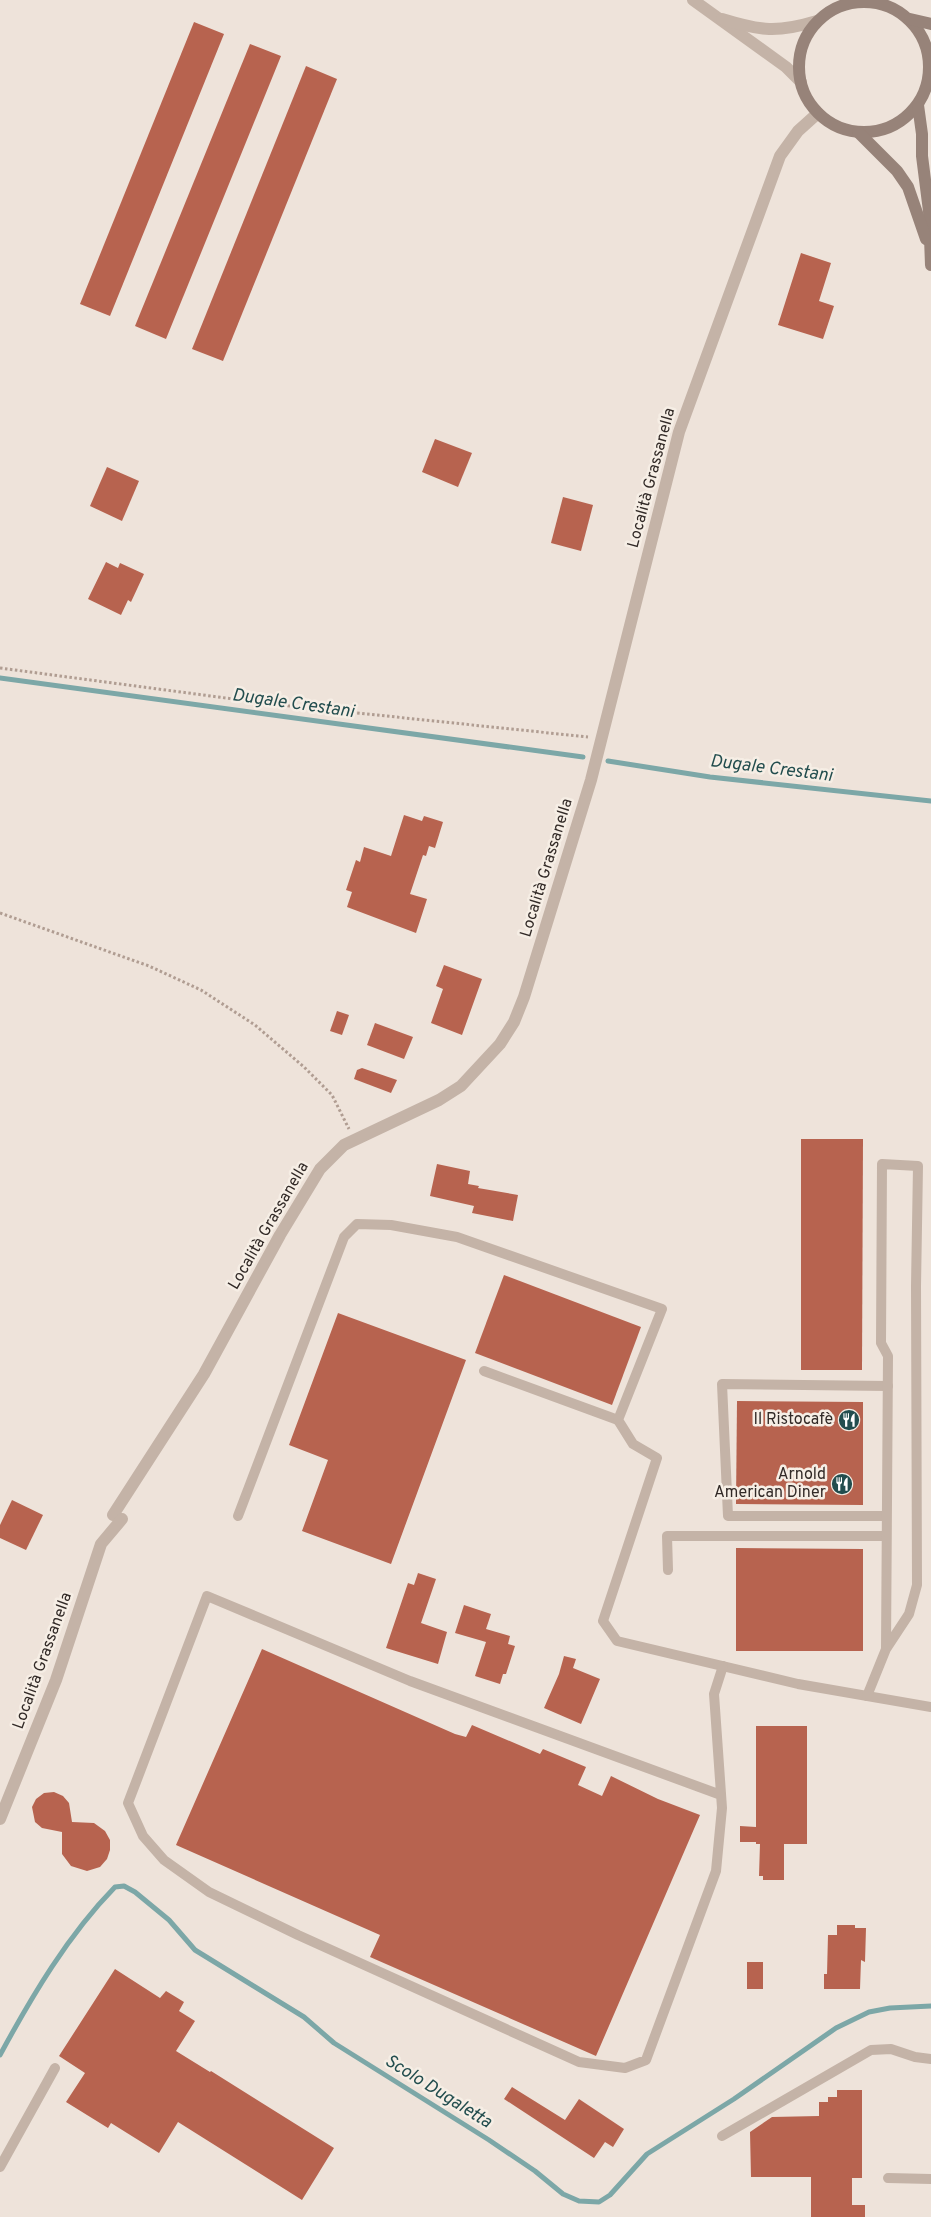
<svg xmlns="http://www.w3.org/2000/svg" width="931" height="2217" font-family="Overpass,sans-serif">
	<style>
		.lines { fill: none; stroke-linecap: round; stroke-linejoin: round }
		.stream { stroke: #7ca7a7; stroke-width: 5 }
		.building { fill: #b7634f }
		.path { stroke: #b09d92; stroke-width: 3; stroke-dasharray: 2.5 2.5; stroke-linecap: butt }
		.lane { stroke: #c4b3a7; stroke-width: 10 }
		.street { stroke: #c4b3a7; stroke-width: 12 }
		.secondary { stroke: #978379; stroke-width: 12 }
		.labels { text-anchor: middle; dominant-baseline: central; stroke-width: 5; stroke-linejoin: round; paint-order: stroke }
		.street-label { font-size: 16px; fill: #322a27; stroke: #f6eee5 }
		.poi-label { font-size: 16px; fill: #322a27; stroke: #f6eee5; text-anchor: end }
		.water-label { font-size: 18px; font-style: italic; fill: #224d4e; stroke: #f6eee5 }
	</style>
	<rect width="100%" height="100%" fill="#eee3da"/>
	<g class="lines">
		<g class="stream">
			<polyline points="0,678 583,757"/>
			<polyline points="608,761 710,777 931,801"/>
			<path d="M 0,2055 C 32,1996 68,1935 115,1887 L 124,1886 L 135,1892 L 169,1920 L 195,1950 L 304,2017 L 334,2043 L 489,2140 L 535,2171 L 563,2194 L 579,2201 L 599,2202 L 610,2195 L 647,2154 L 734,2099 L 836,2028 L 869,2012 L 890,2008 L 931,2006"/>
		</g>
	</g>
	<g class="building">
		<polygon points="194,22 224,34 110,316 80,304"/>
		<polygon points="250,44 281,56 166,339 135,326"/>
		<polygon points="306,66 337,79 223,361 192,349"/>
		<polygon points="801,253 831,263 819,301 834,306 823,339 778,325"/>
		<polygon points="435,439 472,453 458,487 422,472"/>
		<polygon points="107,467 139,481 122,521 90,506"/>
		<polygon points="563,497 593,505 581,551 551,543"/>
		<polygon points="106,562 118,568 120,563 144,574 131,602 128,600 121,615 88,599"/>
		<polygon points="404,815 422,821 424,816 443,822 435,848 429,846 426,856 423,855 410,894 427,899 416,933 347,907 352,892 346,890 356,860 360,862 364,847 391,856"/>
		<polygon points="444,965 482,979 462,1035 431,1023 443,989 436,986"/>
		<polygon points="337,1011 349,1015 342,1035 330,1031"/>
		<polygon points="375,1023 413,1037 404,1059 367,1045"/>
		<polygon points="362,1068 397,1080 391,1093 354,1079 357,1070"/>
		<polygon points="801,1139 863,1139 862,1370 801,1370"/>
		<polygon points="437,1164 470,1171 468,1184 479,1186 478,1188 518,1195 513,1221 472,1213 474,1206 430,1196"/>
		<polygon points="504,1275 641,1327 612,1405 475,1353"/>
		<polygon points="338,1313 466,1360 391,1564 302,1531 328,1460 289,1445"/>
		<polygon points="737,1401 863,1402 863,1505 736,1504"/>
		<polygon points="12,1500 43,1515 26,1550 0,1538 0,1525"/>
		<polygon points="736,1548 863,1549 863,1651 736,1651"/>
		<polygon points="418,1573 436,1579 421,1623 447,1632 438,1664 386,1648 408,1583 414,1585"/>
		<polygon points="464,1605 491,1614 486,1629 510,1636 508,1644 515,1646 506,1674 503,1674 500,1684 475,1676 486,1642 455,1633"/>
		<polygon points="262,1649 455,1734 466,1737 472,1725 540,1754 543,1749 586,1767 578,1785 602,1796 611,1776 658,1799 700,1815 596,2056 370,1957 380,1935 176,1845"/>
		<polygon points="564,1656 576,1659 573,1668 600,1679 581,1724 544,1708 559,1674"/>
		<polygon points="756,1726 807,1726 807,1844 784,1844 784,1880 763,1880 763,1876 759,1876 760,1844 756,1844 756,1842 740,1842 740,1826 756,1827"/>
		<polygon points="54,1792 63,1796 69,1803 72,1822 94,1823 105,1831 110,1840 110,1850 107,1859 100,1867 87,1871 71,1866 62,1854 62,1832 42,1828 35,1822 32,1807 36,1799 44,1793"/>
		<polygon points="837,1925 855,1925 855,1928 866,1928 865,1962 861,1960 860,1989 824,1989 824,1974 827,1974 828,1935 837,1935"/>
		<rect x="747" y="1962" width="16" height="27"/>
		<polygon points="115,1969 160,1998 166,1991 184,2002 179,2011 195,2021 176,2051 210,2072 211,2071 334,2148 302,2200 178,2122 159,2153 111,2123 108,2128 66,2102 85,2073 59,2056"/>
		<polygon points="512,2087 565,2120 579,2099 624,2129 613,2147 605,2142 594,2158 504,2099"/>
		<polygon points="837,2090 862,2090 862,2178 852,2178 852,2205 865,2205 865,2217 811,2217 811,2177 751,2177 750,2132 772,2117 819,2116 819,2102 828,2102 828,2097 837,2097"/>
	</g>
	<g class="lines">
		<g class="path">
			<polyline points="0,668 271,704 588,737"/>
			<polyline points="0,913 149,966 201,990 255,1025 304,1067 332,1095 349,1129"/>
		</g>
		<g class="lane">
			<polyline points="484,1371 618,1420"/>
			<polyline points="238,1516 344,1237 357,1224 391,1225 457,1237 662,1309 618,1420 633,1444 657,1458 603,1621 617,1641 798,1684 931,1707"/>
			<polyline points="886,1516 728,1516 722,1384 888,1386"/>
			<polyline points="668,1570 667,1536 886,1536"/>
			<polyline points="867,1696 886,1649 909,1614 917,1585 916,1286 918,1166 882,1164 881,1343 888,1356 886,1649"/>
			<polyline points="721,1795 410,1681 207,1596 128,1803 143,1836 164,1860 209,1892 298,1935 579,2062 625,2068 646,2060 716,1871 722,1808 714,1694 723,1666"/>
			<polyline points="722,2136 871,2050 891,2049 915,2057 931,2059"/>
			<polyline points="0,2167 55,2068"/>
			<polyline points="888,2178 931,2179"/>
		</g>
		<g class="street">
			<polyline points="693,0 786,67 801,82"/>
			<path d="M 722,19 C 761,31 777,33 817,21"/>
			<polyline points="113,1515 204,1374 280,1235 320,1169 344,1145 439,1100 461,1086 500,1044 514,1022 524,997 591,780 679,432 780,156 798,131 818,113"/>
			<polyline points="0,1819 56,1680 101,1544 122,1519"/>
		</g>
		<g class="secondary">
			<circle cx="864" cy="67" r="65"/>
			<polyline points="910,19 931,24"/>
			<polyline points="918,105 922,134 922,156 929,211 931,265"/>
			<polyline points="858,132 897,171 908,187 926,239"/>
		</g>
	</g>
	<defs>
		<g id="restaurant-disc" transform="scale(1.125)"><circle r="9.5" fill="#224d4e" stroke="#f6eee5"/><path d="M-5-6h1v4h1v-4h1v4h1v-4h1v5L-1.5 .5V6h-2V.5L-5-1ZM5-6V6H3V1.5H1.5Q1.5-4 5-6Z" fill="#fff"/></g>
	</defs>
	<g fill-rule="evenodd">
		<use href="#restaurant-disc" x="849" y="1420"/>
		<use href="#restaurant-disc" x="842" y="1484"/>
	</g>
	<g class="labels">
		<g class="street-label">
			<text transform="translate(652 478) rotate(-75)">Località Grassanella</text>
			<text transform="translate(547 868) rotate(-73)">Località Grassanella</text>
			<text transform="translate(269 1226) rotate(-60)">Località Grassanella</text>
			<text transform="translate(43 1661) rotate(-70)">Località Grassanella</text>
		</g>
		<g class="poi-label">
			<text x="833" y="1420">Il Ristocafè</text>
			<text x="826" y="1475">Arnold<tspan x="826" dy="18">American Diner</tspan></text>
		</g>
		<g class="water-label">
			<text transform="translate(293 704) rotate(8)">Dugale Crestani</text>
			<text transform="translate(771 769) rotate(7)">Dugale Crestani</text>
			<text transform="translate(438 2092) rotate(32)">Scolo Dugaletta</text>
		</g>
	</g>
</svg>
